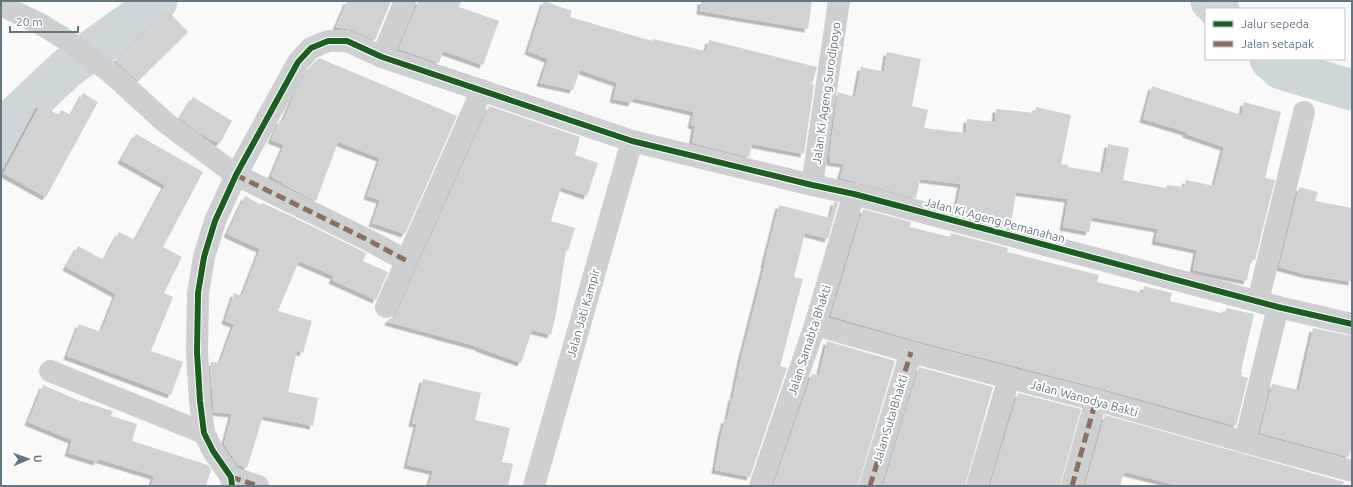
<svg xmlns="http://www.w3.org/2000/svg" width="1353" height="487" font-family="Ubuntu,sans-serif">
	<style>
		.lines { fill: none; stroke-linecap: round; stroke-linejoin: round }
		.river { stroke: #ced6d9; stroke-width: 41 }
		.building { fill: #d0d2d3; filter: url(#shadow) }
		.minor { stroke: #cecfd0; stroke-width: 22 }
		.quiet { stroke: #8d6e63; stroke-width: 5; stroke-dasharray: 10 5; stroke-linecap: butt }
		.cycleway-casing { stroke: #fff; stroke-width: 8 }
		.cycleway { stroke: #1b5e20; stroke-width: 6 }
		.labels { text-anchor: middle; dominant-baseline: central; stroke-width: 4; stroke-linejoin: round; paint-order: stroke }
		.street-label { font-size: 12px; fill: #657683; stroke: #fff }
	</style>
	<defs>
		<filter id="shadow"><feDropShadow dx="-3.5" dy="3.5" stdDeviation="0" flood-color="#0004"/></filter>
	</defs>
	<rect width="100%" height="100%" fill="#f9f9f9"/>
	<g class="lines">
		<g class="river">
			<polyline points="1211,1 1219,9"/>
			<polyline points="1270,59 1281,69 1352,90"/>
			<polyline points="1,152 4,140 17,115 67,68 134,20 157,1"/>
		</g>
	</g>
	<g class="building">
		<polygon points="347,1 391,1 375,40 352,30 336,27"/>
		<polygon points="417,1 461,1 459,7 499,21 483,65 443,51 439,63 399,49 417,6"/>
		<polygon points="544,1 572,11 570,17 652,41 652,39 706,51 709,40 817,67 812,84 814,85 804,154 752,144 749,157 692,143 695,126 691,125 694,112 633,98 632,103 613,99 617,83 580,70 573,90 540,83 548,59 528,51"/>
		<polygon points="701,1 812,1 808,29 700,11"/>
		<polygon points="167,10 188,32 138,81 115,60"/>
		<polygon points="887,52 921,59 912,106 928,110 924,128 966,133 967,119 995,122 996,109 1035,113 1036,107 1071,115 1061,164 1068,165 1068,167 1103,173 1108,144 1129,148 1123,180 1166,188 1167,185 1184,187 1186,180 1214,186 1224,147 1186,134 1186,132 1143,119 1152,86 1241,115 1244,102 1281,112 1265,178 1275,180 1255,260 1251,259 1247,281 1193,270 1197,250 1155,241 1158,229 1092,217 1089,232 1063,227 1068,199 1016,192 1011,223 956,208 961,184 920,179 916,198 840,178 844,164 830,162 830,158 829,158 838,92 855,97 861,67 884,72"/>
		<polygon points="319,58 457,116 405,234 372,223 380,200 367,196 380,158 338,142 316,201 285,185 271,176 284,145 271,140 276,129 280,120 283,121 293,97 308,69"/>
		<polygon points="83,93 98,102 46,197 3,173 40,104 59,115 61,110 71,115"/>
		<polygon points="193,97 232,121 220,143 212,140 198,132 180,118"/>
		<polygon points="489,106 580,137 575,155 598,163 587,196 561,187 551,221 575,228 568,251 566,250 556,314 551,335 532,330 521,363 479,348 479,347 388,322 389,319 394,317 397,312"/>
		<polygon points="136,134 203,172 163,247 182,257 164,293 173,297 151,351 183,362 171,395 67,356 79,324 101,332 116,294 66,267 78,246 104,260 119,232 135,240 165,185 121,160"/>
		<polygon points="1299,187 1318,192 1315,201 1352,208 1352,282 1304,274 1279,267"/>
		<polygon points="245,196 261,205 262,203 291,216 362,251 366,253 363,261 388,272 376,300 332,280 334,276 299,261 278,311 312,321 303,353 297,351 288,392 318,398 313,426 263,416 247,468 238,465 224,444 232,414 214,412 210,367 211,362 220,363 234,324 225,321 234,293 242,296 260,249 227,234"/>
		<polygon points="834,202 838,203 828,239 805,233 794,277 803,279 780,366 787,368 750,477 715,470 721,435 725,419 727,420 732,397 733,397 741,358 765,264 764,264 779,205 830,218"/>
		<polygon points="863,209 911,222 910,227 950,237 951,233 1008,248 1007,252 1099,275 1097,282 1143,293 1144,286 1172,293 1170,301 1225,314 1226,308 1254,314 1241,371 1242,372 1241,376 1248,378 1236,426 1099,388 914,340 831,316"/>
		<polygon points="1313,328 1352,336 1352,445 1349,457 1260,433 1272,384 1299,390"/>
		<polygon points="827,341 895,361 858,486 773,486 812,374 819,375"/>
		<polygon points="919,367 993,387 965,486 883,486"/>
		<polygon points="423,379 481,393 475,420 510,428 502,462 513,464 508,486 429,486 433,471 407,465 417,424 412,423"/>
		<polygon points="43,385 80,401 113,411 111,416 137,424 132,441 208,465 211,470 206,486 151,486 154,476 98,459 97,462 68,453 72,440 28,422"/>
		<polygon points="1018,393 1081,409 1060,486 990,486"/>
		<polygon points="1105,415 1344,482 1342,486 1180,486 1124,472 1120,486 1085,486"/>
	</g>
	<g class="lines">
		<g class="minor">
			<polyline points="1,5 42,25 68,41 111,73 166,123 236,175 368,240 407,261"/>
			<polyline points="382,57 405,1"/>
			<polyline points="812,185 839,1"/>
			<polyline points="1258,301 1304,112"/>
			<polyline points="386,307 482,90"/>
			<polyline points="815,325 911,352 1009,378 1096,400 1245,442 1352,471"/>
			<polyline points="50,371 204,433"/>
			<polyline points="1245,442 1278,307"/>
			<polyline points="231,477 258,486"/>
			<polyline points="232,486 231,477 213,451 204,433 200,401 197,352 198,293 204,257 215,221 236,175 298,62 311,48 328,41 347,41 382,57 632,141 812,185 854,194 1278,307 1352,324"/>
			<polyline points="534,486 632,141"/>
			<polyline points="760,486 815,325 854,194"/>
			<polyline points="870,486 911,352"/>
			<polyline points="977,486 1009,378"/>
			<polyline points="1072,486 1096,400"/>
		</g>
		<g class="quiet">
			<polyline points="236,175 368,240 407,261"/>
			<polyline points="231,477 258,486"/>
			<polyline points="870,486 911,352"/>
			<polyline points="1072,486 1096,400"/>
		</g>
		<g class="cycleway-casing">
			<polyline id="cycleway" points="232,486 231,477 213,451 204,433 200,401 197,352 198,293 204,257 215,221 236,175 298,62 311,48 328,41 347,41 382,57 632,141 812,185 854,194 1278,307 1352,324"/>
		</g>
		<use href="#cycleway" class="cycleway"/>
	</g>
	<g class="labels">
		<g class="street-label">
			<text transform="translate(826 93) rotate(-82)">Jalan Ki Ageng Surodipoyo</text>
			<text transform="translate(995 220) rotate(15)">Jalan Ki Ageng Pemanahan</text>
			<text transform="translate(583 313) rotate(-74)">Jalan Jati Kampir</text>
			<text transform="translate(809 340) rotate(-72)">Jalan Samabta Bhakti</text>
			<text transform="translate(1084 398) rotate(15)">Jalan Wanodya Bakti</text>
			<text transform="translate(890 419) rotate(-73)">Jalan Suta Bhakti</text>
		</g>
	</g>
	<rect width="1353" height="487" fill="none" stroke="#657683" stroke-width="4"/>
	<rect x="1205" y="8" width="140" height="52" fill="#ffffff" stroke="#c1c8cd"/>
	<rect x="1213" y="21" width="20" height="6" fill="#1b5e20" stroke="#c1c8cd"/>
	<text x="1241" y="28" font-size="12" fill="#657683">Jalur sepeda</text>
	<rect x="1213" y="41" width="20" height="6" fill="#8d6e63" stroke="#c1c8cd"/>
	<text x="1241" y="48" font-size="12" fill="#657683">Jalan setapak</text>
	<g transform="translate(28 459) rotate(88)" stroke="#ffffff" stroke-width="3" paint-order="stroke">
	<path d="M0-3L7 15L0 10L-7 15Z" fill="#657683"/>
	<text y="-6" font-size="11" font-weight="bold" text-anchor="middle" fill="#657683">U</text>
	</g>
	<path d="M10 26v6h68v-6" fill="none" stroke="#657683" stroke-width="2"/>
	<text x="16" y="26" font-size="12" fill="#657683" stroke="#ffffff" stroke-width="3" paint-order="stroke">20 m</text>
</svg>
